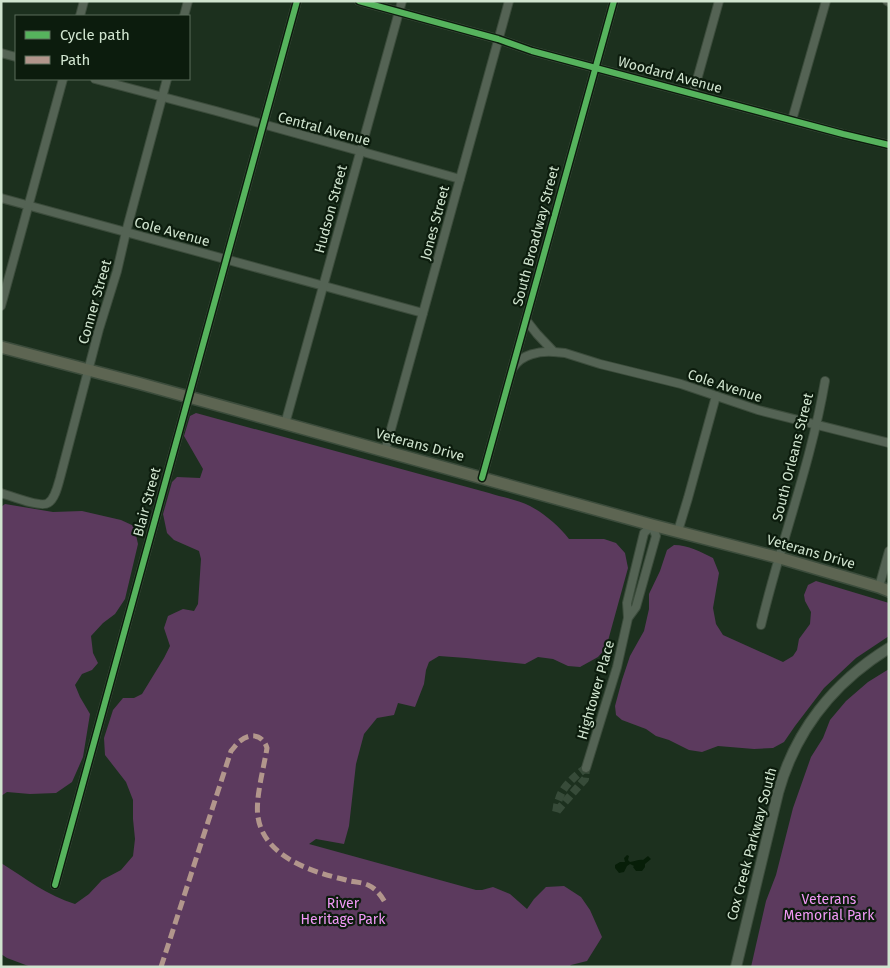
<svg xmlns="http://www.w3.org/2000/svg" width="890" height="968" font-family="'Fira Sans',sans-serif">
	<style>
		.green { fill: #5c3a5e }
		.water { fill: #071e08 }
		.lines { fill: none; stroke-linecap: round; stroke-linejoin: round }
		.street-tunnel { stroke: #374b39; stroke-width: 8; stroke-dasharray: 8 4; stroke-linecap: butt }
		.street-casing { stroke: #3c4c3c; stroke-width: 10 }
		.secondary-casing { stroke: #3c4c3c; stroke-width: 12 }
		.primary-casing { stroke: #3c4c3c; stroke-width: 14 }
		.street { stroke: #546354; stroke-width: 8 }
		.secondary { stroke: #546354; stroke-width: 10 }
		.primary { stroke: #5d6552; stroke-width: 11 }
		.quiet { stroke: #b2968c; stroke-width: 5; stroke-dasharray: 10 5; stroke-linecap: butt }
		.cycleway-casing { stroke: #0c1c0d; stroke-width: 9 }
		.cycleway { stroke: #56b35d; stroke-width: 6 }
		.labels { text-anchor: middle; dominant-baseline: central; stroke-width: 4.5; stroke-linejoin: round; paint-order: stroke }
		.street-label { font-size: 14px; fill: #d0e4cf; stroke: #0c1c0d }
		.park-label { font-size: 14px; fill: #f299f7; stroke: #0c1c0d }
	</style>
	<rect width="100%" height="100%" fill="#1c301e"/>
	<g class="green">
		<path d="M 196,413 L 489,493 C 501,497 519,500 530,506 C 545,514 559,526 569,539 L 604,539 L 616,543 L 625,553 L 628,568 L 606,648 L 598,657 L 580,667 L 568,666 L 553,659 L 538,657 L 525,664 L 466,658 L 439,656 L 429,662 L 426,670 L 424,684 L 415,707 L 398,703 L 394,715 L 377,718 L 364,734 L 356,764 L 349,826 L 344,844 L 316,839 L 309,844 L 476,890 L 482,890 L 493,887 L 510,894 L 527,909 L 534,899 L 546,887 L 564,886 L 581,897 L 590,910 L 602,937 L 587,961 L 571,965 L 569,967 L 31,967 L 7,958 L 1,954 L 1,863 C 25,878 48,896 75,904 L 89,894 L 102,880 L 121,870 L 133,856 L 135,839 L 133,819 L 133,800 L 126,782 L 105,755 L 104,738 L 113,710 L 123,698 L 134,698 L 142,694 L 164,658 L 170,646 L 164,628 L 168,616 L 183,609 L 194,611 L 198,604 L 201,559 L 199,551 L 174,540 L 167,533 L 163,514 L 172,482 L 177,477 L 200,478 L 203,469 L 184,436 L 190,416 Z"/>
		<polygon points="5,504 53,512 82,511 121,520 134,526 138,544 125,599 115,614 103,623 91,636 93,653 98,663 92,670 82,674 75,685 80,697 90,714 83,757 72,782 56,793 30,794 7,792 1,796 1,507"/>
		<path d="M 674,545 C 688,545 701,552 713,558 L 719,573 L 713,608 L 716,624 L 723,635 L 783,662 L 793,656 L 797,650 L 799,639 L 810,624 L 811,612 L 805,601 L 804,595 L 808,585 L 816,581 L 889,603 L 889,636 L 856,658 L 824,688 L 795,726 L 784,742 L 773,748 L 754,749 L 718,746 L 702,752 L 689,750 L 669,740 L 656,736 L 646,729 L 622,720 L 616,715 L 615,706 L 622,680 L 630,656 L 644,631 L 649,609 L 649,594 L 660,571 L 667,550 Z"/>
		<polygon points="889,669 889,967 751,967 766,901 776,875 793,808 811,757 823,738 830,720 846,701 868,682"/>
	</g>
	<path class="water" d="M 627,855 L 629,856 L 628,860 L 630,862 C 634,862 639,859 643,860 L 648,856 L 651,859 L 645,864 L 645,867 L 642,871 L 636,871 L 633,867 L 634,866 L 630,864 L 627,866 L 624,872 L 619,873 L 615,868 L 615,865 L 620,862 L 625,862 L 624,858 Z"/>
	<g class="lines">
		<g class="street-tunnel">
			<polyline points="557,811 585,779 586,768"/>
			<path d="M 556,812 C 557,808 557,803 559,799 C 562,787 576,775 586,768"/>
		</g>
		<g class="street-casing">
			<g id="street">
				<polyline points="359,1 498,39 532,51 843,134 889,145"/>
				<polyline points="887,1 889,2"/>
				<polyline points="80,16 84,1"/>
				<polyline points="184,16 188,1"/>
				<polyline points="1,53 16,57"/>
				<polyline points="95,79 216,111 460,179"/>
				<polyline points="693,94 719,1"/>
				<polyline points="792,120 826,1"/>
				<polyline points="1,198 423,313"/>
				<polyline points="1,306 63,79"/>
				<polyline points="526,320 537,334 554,352 565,353 600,364 681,384 758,410 889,443"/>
				<path d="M 513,368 C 521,354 540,351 554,352"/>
				<polyline points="285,424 402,1"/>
				<polyline points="385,451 509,1"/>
				<polyline points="482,478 614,1"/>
				<path d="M 1,493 C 11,496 41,508 48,503 C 55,499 58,485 60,478 L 99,329 L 117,271 L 126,232 L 167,79"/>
				<polyline points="678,531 688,498 716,396"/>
				<polyline points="879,587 889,551"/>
				<path d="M 761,625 C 780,544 811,464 825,381"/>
				<polyline points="586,768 617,667 628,618 627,603 644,533 652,525 656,536 636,607 628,618"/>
				<polyline points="55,885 297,1"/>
			</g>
		</g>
		<g class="secondary-casing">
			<path id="secondary" d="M 736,967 L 778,793 C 795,731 834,682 889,648"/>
		</g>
		<g class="primary-casing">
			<polyline id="primary" points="1,347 138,383 652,525 780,558 879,587 889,591"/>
		</g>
		<use href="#street" class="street"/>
		<use href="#secondary" class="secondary"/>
		<use href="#primary" class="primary"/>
		<path class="quiet" d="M 161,967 L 231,751 C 234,748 237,743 240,741 C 251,732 263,735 267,748 C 264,767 255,799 258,817 C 264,857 312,872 346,880 C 353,882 361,882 368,885 C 377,889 382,897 386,904"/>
		<g class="cycleway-casing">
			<g id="cycleway">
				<polyline points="359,1 498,39 532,51 843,134 889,145"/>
				<polyline points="482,478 614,1"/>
				<polyline points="55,885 297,1"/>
			</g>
		</g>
		<use href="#cycleway" class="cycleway"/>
	</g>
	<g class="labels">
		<g class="street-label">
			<text transform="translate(670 75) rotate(15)">Woodard Avenue</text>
			<text transform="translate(324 129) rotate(15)">Central Avenue</text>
			<text transform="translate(331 209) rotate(-75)">Hudson Street</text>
			<text transform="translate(435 223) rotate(-75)">Jones Street</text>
			<text transform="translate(172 232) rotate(15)">Cole Avenue</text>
			<text transform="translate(536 236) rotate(-75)">South Broadway Street</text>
			<text transform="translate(95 302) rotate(-74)">Conner Street</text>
			<text transform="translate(725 386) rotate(18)">Cole Avenue</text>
			<text transform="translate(420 445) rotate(15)">Veterans Drive</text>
			<text transform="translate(793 457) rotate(-76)">South Orleans Street</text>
			<text transform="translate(147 502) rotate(-75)">Blair Street</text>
			<text transform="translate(811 552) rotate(16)">Veterans Drive</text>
			<text transform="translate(596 690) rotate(-74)">Hightower Place</text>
			<text transform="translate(752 844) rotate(-75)">Cox Creek Parkway South</text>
		</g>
		<g class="park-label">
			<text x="829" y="899">Veterans<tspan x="829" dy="16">Memorial Park</tspan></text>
			<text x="343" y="903">River<tspan x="343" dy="16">Heritage Park</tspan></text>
		</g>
	</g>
	<rect width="890" height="968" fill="none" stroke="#d0e4cf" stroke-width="5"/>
	<rect x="15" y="15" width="175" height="65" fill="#0c1c0d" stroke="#5a6c5b"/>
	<rect x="25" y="31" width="25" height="8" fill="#56b35d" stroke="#5a6c5b"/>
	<text x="60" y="40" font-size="15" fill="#d0e4cf">Cycle path</text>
	<rect x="25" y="56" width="25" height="8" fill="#b2968c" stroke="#5a6c5b"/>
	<text x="60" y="65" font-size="15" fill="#d0e4cf">Path</text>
</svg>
